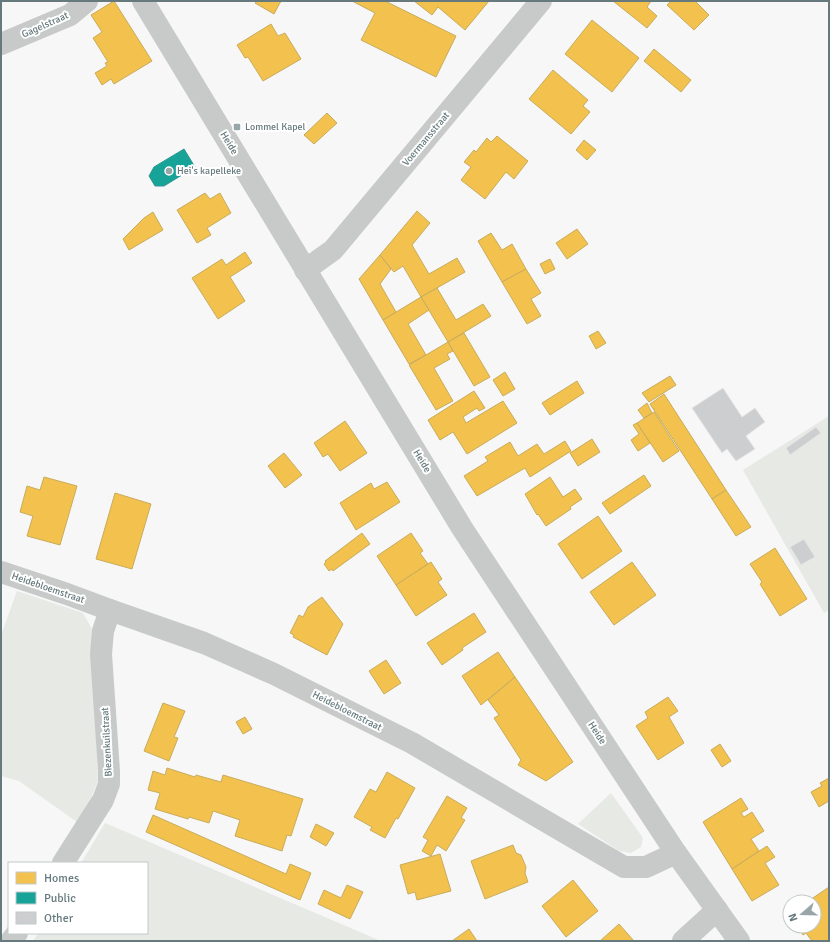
<svg xmlns="http://www.w3.org/2000/svg" width="830" height="942" font-family="Signika,sans-serif">
	<style>
		.green { fill: #e7e9e5 }
		.homes { fill: #f2c14e; stroke: #c8ac5c }
		.public { fill: #17a398; stroke: #2f9790 }
		.building { fill: #cccecf; stroke: #e6e6e6 }
		.lines { fill: none; stroke-linecap: round; stroke-linejoin: round }
		.street { stroke: #c8caca; stroke-width: 22 }
		.poi-dot { fill: #99a6a8; stroke: #fff; stroke-width: 1.5 }
		.labels { text-anchor: middle; dominant-baseline: central; stroke-width: 4; stroke-linejoin: round; paint-order: stroke }
		.street-label { font-size: 10px; fill: #667a7e; stroke: #fff }
		.poi-label { font-size: 10px; fill: #667a7e; stroke: #fff; text-anchor: start }
	</style>
	<rect width="100%" height="100%" fill="#f7f7f7"/>
	<g class="green">
		<polygon points="829,416 829,610 824,613 743,470"/>
		<polygon points="17,591 83,613 92,629 98,781 89,802 77,822 19,781 1,776 1,635"/>
		<polygon points="611,793 643,838 641,847 631,853 619,851 578,824"/>
		<polygon points="105,823 381,941 33,941 38,933 147,933 147,863 81,863"/>
	</g>
	<g class="homes">
		<polygon points="114,1 152,61 114,84 111,79 102,85 95,73 107,66 105,63 108,62 93,38 102,32 91,15"/>
		<polygon points="257,1 281,1 274,14 255,3"/>
		<polygon points="352,1 385,1 456,36 436,77 361,40 375,13"/>
		<polygon points="414,1 489,1 465,30 438,7 432,15"/>
		<polygon points="613,1 651,1 647,7 657,16 647,28"/>
		<polygon points="671,1 695,1 709,15 694,30 667,5"/>
		<polygon points="592,20 639,58 612,92 565,54"/>
		<polygon points="271,24 278,36 285,33 301,59 263,81 248,57 245,58 237,45"/>
		<polygon points="654,49 691,80 681,92 644,61"/>
		<polygon points="553,70 588,100 583,106 590,112 571,134 529,99"/>
		<polygon points="327,113 337,123 314,144 304,135"/>
		<polygon points="497,136 528,161 514,179 506,172 485,199 461,180 471,167 464,162 474,150 476,152 487,138 491,142"/>
		<polygon points="584,140 596,150 587,160 576,150"/>
		<polygon points="205,193 210,199 220,193 231,213 207,228 211,235 197,243 177,210"/>
		<polygon points="417,211 430,223 412,245 429,274 457,258 465,272 421,297 403,266 394,272 380,255"/>
		<polygon points="153,212 163,230 129,250 123,239 144,218"/>
		<polygon points="577,229 588,244 567,259 556,243"/>
		<polygon points="491,233 502,250 512,244 526,269 502,282 478,241"/>
		<polygon points="245,252 252,263 230,277 245,301 218,319 192,278 222,259 226,265"/>
		<polygon points="380,255 391,269 380,284 396,312 383,320 359,279"/>
		<polygon points="550,259 555,269 545,274 540,264"/>
		<polygon points="526,269 541,293 531,299 541,316 527,324 502,282"/>
		<polygon points="437,288 456,320 483,304 491,316 448,342 421,297"/>
		<polygon points="421,297 429,310 408,324 426,355 409,364 383,320"/>
		<polygon points="598,331 606,343 596,349 589,336"/>
		<polygon points="464,333 490,377 474,386 448,342"/>
		<polygon points="448,342 453,351 447,354 450,359 434,368 453,401 436,410 409,365"/>
		<polygon points="505,372 515,389 503,396 493,380"/>
		<polygon points="670,376 676,385 649,402 642,393"/>
		<polygon points="577,381 584,393 550,415 542,403"/>
		<polygon points="474,391 485,408 479,411 477,408 463,417 466,423 503,401 517,423 467,454 453,432 440,440 428,420"/>
		<polygon points="664,394 726,490 712,499 650,404"/>
		<polygon points="647,403 652,413 644,418 638,410"/>
		<polygon points="654,412 679,451 663,462 637,423"/>
		<polygon points="345,421 367,453 340,471 328,454 323,457 314,443"/>
		<polygon points="637,423 650,443 638,451 631,440 639,434 633,425"/>
		<polygon points="592,439 600,452 578,466 570,453"/>
		<polygon points="565,441 571,451 530,477 525,468 477,496 464,476 488,461 485,457 510,442 518,456 537,444 544,454"/>
		<polygon points="284,453 302,475 285,488 268,466"/>
		<polygon points="644,475 651,486 610,514 602,503"/>
		<polygon points="44,477 77,486 60,545 27,536 33,516 20,512 27,486 40,490"/>
		<polygon points="550,477 563,497 575,489 582,499 570,507 571,509 546,526 538,514 537,515 525,494"/>
		<polygon points="387,482 400,502 356,530 340,503 371,483 374,489"/>
		<polygon points="726,490 751,527 736,536 712,499"/>
		<polygon points="115,493 151,504 132,569 96,559"/>
		<polygon points="598,516 622,551 582,579 558,544"/>
		<polygon points="362,533 370,544 333,571 332,569 329,571 324,564 326,562 325,561"/>
		<polygon points="411,533 423,551 420,553 428,564 396,585 377,556"/>
		<polygon points="775,548 807,599 780,616 760,584 762,582 750,564"/>
		<polygon points="431,562 442,579 438,582 447,595 416,616 396,585"/>
		<polygon points="632,562 656,595 614,625 590,592"/>
		<polygon points="322,597 343,624 327,655 293,637 294,635 290,633 299,615 303,617 308,607"/>
		<polygon points="474,613 486,632 462,648 463,650 442,665 427,643"/>
		<polygon points="498,652 515,677 481,705 462,676"/>
		<polygon points="386,660 401,683 384,694 369,671"/>
		<polygon points="515,677 573,762 546,781 518,765 521,760 494,718 499,715 488,700"/>
		<polygon points="668,697 678,711 669,717 684,743 658,760 636,726 648,718 645,712"/>
		<polygon points="163,703 185,711 174,737 178,738 169,761 144,751"/>
		<polygon points="245,717 252,729 243,734 236,722"/>
		<polygon points="720,744 731,761 722,767 711,750"/>
		<polygon points="167,768 195,777 196,775 221,782 223,775 303,799 291,836 287,835 282,851 235,836 240,820 213,811 209,823 189,817 188,819 155,809 160,793 148,790 153,771 165,775"/>
		<polygon points="387,772 415,788 398,819 396,818 385,838 370,830 372,827 354,817 370,789 376,792"/>
		<polygon points="829,778 829,801 819,807 811,792 822,786 820,783"/>
		<polygon points="447,796 467,808 461,818 465,820 446,851 437,845 431,856 422,851 428,840 423,837"/>
		<polygon points="741,798 748,809 741,813 744,817 752,812 764,831 751,839 759,851 732,869 703,822"/>
		<polygon points="153,815 286,874 290,864 311,873 300,900 146,832"/>
		<polygon points="316,824 334,833 326,846 310,837"/>
		<polygon points="513,845 516,853 521,855 526,867 525,873 528,882 485,899 471,861"/>
		<polygon points="767,846 775,857 765,863 779,885 752,901 732,869"/>
		<polygon points="440,854 451,891 417,900 415,892 408,894 400,865"/>
		<polygon points="573,880 598,911 566,937 542,906"/>
		<polygon points="347,885 363,892 350,919 318,904 324,890 341,898"/>
		<polygon points="829,887 829,941 812,941 806,933 803,935 797,926 814,926 814,902 807,902"/>
		<polygon points="619,924 634,941 600,941"/>
		<polygon points="469,929 477,941 452,941"/>
	</g>
	<polygon class="public" points="184,149 195,167 164,186 155,186 149,176 154,167"/>
	<g class="building">
		<polygon points="723,388 742,417 755,408 765,422 746,436 755,449 736,461 727,449 722,453 692,408"/>
		<polygon points="816,427 821,433 790,455 786,448"/>
		<polygon points="804,539 815,557 801,565 790,547"/>
	</g>
	<g class="lines">
		<g class="street">
			<polyline points="143,1 462,528 676,853 739,941"/>
			<polyline points="1,44 70,15 87,1"/>
			<polyline points="305,270 333,250 541,1"/>
			<polyline points="1,572 67,594 110,610 204,643 274,674 412,743 624,867 646,867 676,853"/>
			<polyline points="63,863 103,800 109,784 109,771 101,654 103,631 110,610"/>
			<polyline points="11,941 17,933"/>
			<polyline points="683,941 717,910"/>
		</g>
	</g>
	<g class="poi-dot">
		<rect x="233" y="123" width="8" height="8" rx="2"/>
		<circle cx="169" cy="171" r="4"/>
	</g>
	<g class="labels">
		<g class="street-label">
			<text transform="translate(45 25) rotate(-24)">Gagelstraat</text>
			<text transform="translate(426 139) rotate(-50)">Voermansstraat</text>
			<text transform="translate(229 143) rotate(59)">Heide</text>
			<text transform="translate(422 461) rotate(59)">Heide</text>
			<text transform="translate(48 588) rotate(19)">Heidebloemstraat</text>
			<text transform="translate(347 711) rotate(27)">Heidebloemstraat</text>
			<text transform="translate(597 733) rotate(57)">Heide</text>
			<text transform="translate(107 742) rotate(-93)">Biezenkuilstraat</text>
		</g>
		<g class="poi-label">
			<text x="245" y="127">Lommel Kapel</text>
			<text x="177" y="171">Hei's kapelleke</text>
		</g>
	</g>
	<rect width="830" height="942" fill="none" stroke="#667a7e" stroke-width="4"/>
	<rect x="8" y="862" width="140" height="72" fill="#ffffff" stroke="#c2cacb"/>
	<rect x="16" y="872" width="20" height="12" fill="#f2c14e" stroke="#c2cacb"/>
	<text x="44" y="882" font-size="12" fill="#667a7e">Homes</text>
	<rect x="16" y="892" width="20" height="12" fill="#17a398" stroke="#c2cacb"/>
	<text x="44" y="902" font-size="12" fill="#667a7e">Public</text>
	<rect x="16" y="912" width="20" height="12" fill="#cccecf" stroke="#c2cacb"/>
	<text x="44" y="922" font-size="12" fill="#667a7e">Other</text>
	<g transform="translate(802 914) rotate(250)"><circle r="19" fill="#ffffff" stroke="#c2cacb"/>
	<path d="M0-3L7 15L0 10L-7 15Z" fill="#99a6a8"/>
	<text y="-6" font-size="11" font-weight="bold" text-anchor="middle" fill="#667a7e">N</text>
	</g>
</svg>
